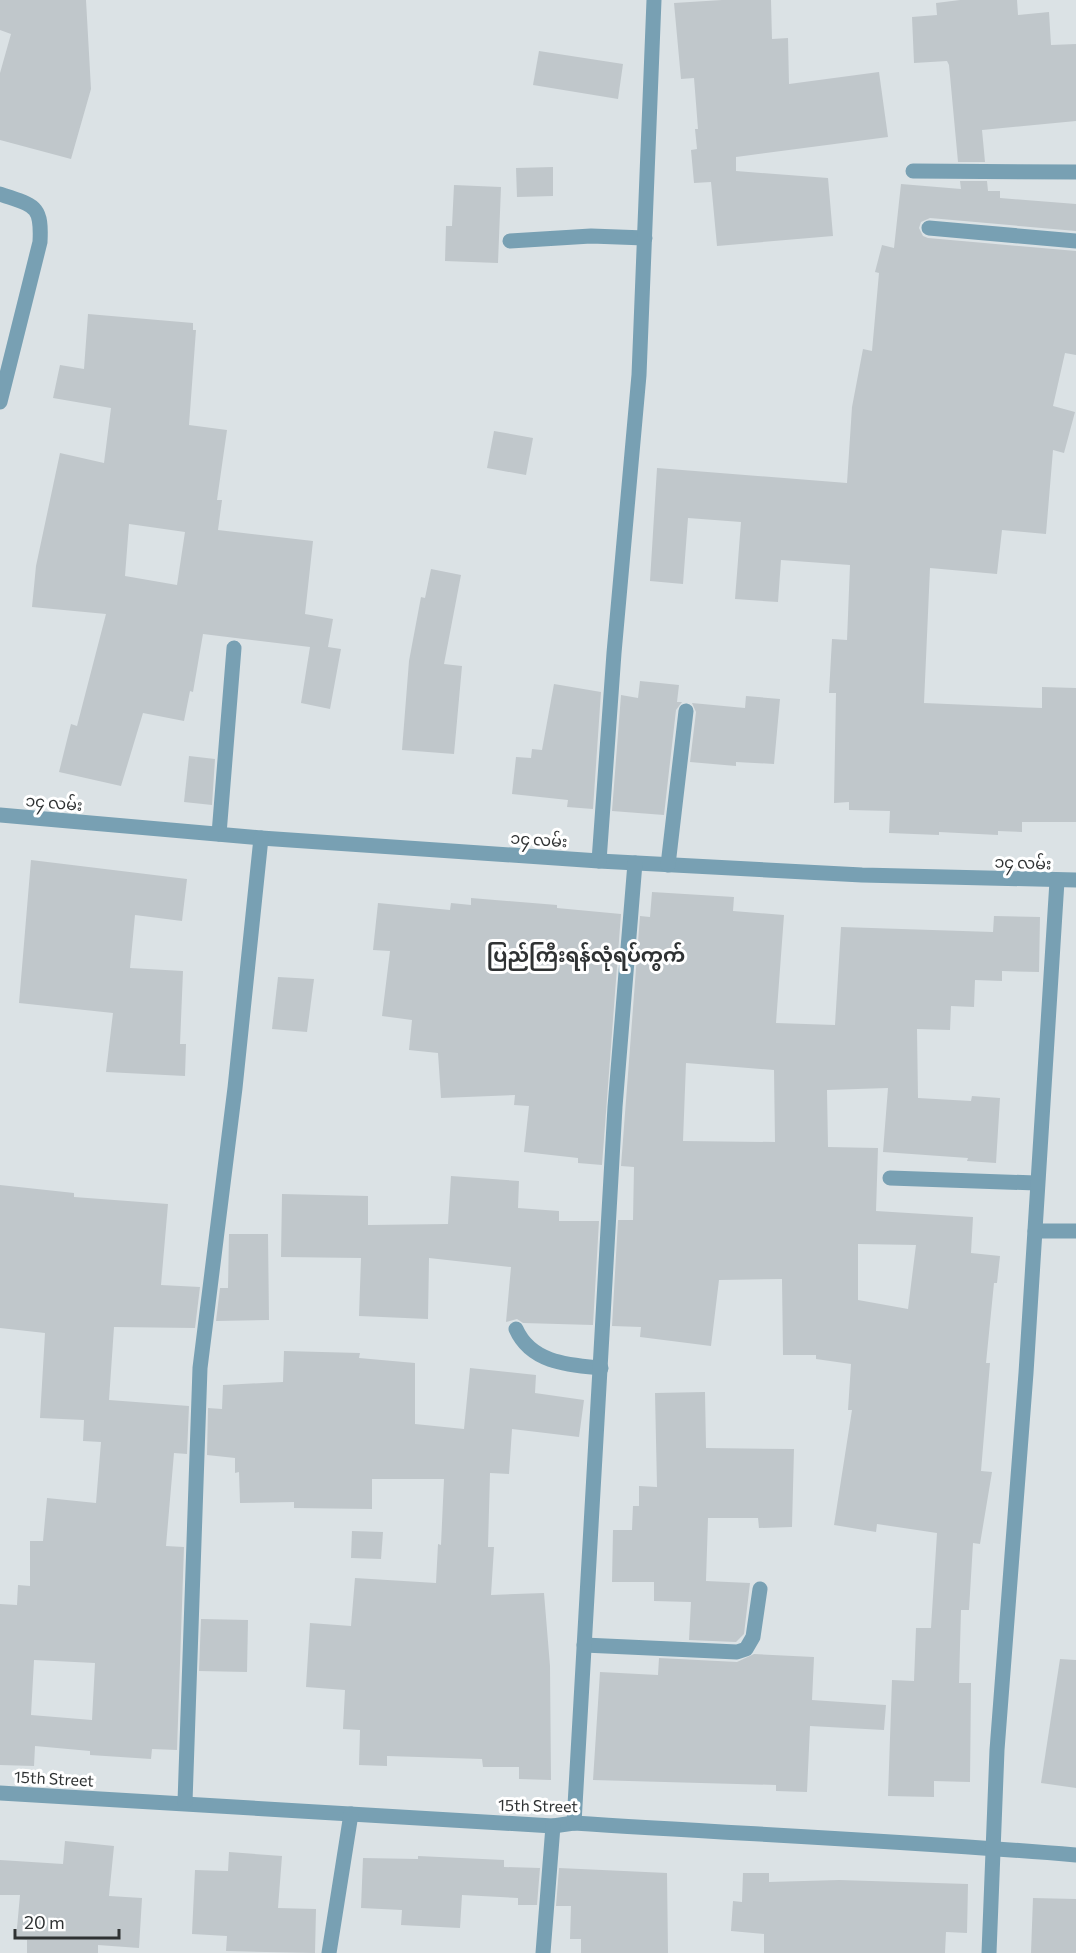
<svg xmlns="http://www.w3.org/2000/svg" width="1076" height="1953" font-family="Commissioner,'Noto Sans Myanmar',sans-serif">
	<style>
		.building { fill: #c0c7cb; fill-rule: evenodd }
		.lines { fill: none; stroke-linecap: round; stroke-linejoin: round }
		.service { stroke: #78a0b3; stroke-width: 15 }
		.minor { stroke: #78a0b3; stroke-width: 15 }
		.labels { text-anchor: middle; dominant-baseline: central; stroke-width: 6; stroke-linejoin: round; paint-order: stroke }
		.street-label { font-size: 16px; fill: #2f3233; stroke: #fff }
		.quarter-label { font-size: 20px; font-weight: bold; fill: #2f3233; stroke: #fff }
	</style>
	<rect width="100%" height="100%" fill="#dbe2e5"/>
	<g class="building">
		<polygon points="0,0 86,0 91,89 71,159 0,140 0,73 11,34 0,30"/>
		<polygon points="722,0 771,0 772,39 788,38 789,84 879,72 888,137 736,157 736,171 828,178 833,236 717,246 711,182 694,183 691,150 697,149 695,129 698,129 694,78 681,79 674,3"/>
		<polygon points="960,0 1017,0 1018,15 1049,12 1051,45 1076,44 1076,121 982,130 985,162 958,162 949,65 947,61 914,63 912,17 937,15 936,3"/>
		<polygon points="539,51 623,64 618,99 533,85"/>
		<polygon points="553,167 553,196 517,197 516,168"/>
		<polygon points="960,181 987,181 988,191 1000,191 1000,198 1076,204 1076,231 930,218 921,222 919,228 923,236 928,238 1076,251 1076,355 1065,353 1053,406 1075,412 1064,453 1053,450 1046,534 1002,530 997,574 930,568 924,703 1042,708 1042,687 1076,688 1076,822 1022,822 1022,832 998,831 998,835 939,832 939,835 889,833 890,811 849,810 849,802 834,803 836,693 829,693 832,639 847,640 850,565 781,560 778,602 735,599 741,522 688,518 683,584 650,581 657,468 847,483 852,407 863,349 872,351 879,273 875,272 882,245 894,248 901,184 961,189"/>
		<polygon points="454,185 501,187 498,263 445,261 446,226 452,226"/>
		<path d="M 88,314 L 193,323 L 193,330 L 196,330 L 189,425 L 227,430 L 217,500 L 222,500 L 218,530 L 313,541 L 305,614 L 333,619 L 328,647 L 341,649 L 330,709 L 301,703 L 310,647 L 203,634 L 193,692 L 190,691 L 184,721 L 143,713 L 121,786 L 59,772 L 71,724 L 77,726 L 106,614 L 32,607 L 36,566 L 60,453 L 104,463 L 111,408 L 53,398 L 60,365 L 84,369 ZM 129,524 L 185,532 L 177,585 L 125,576 Z"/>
		<polygon points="494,431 533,438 526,475 487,468"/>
		<polygon points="431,569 461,575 444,664 462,666 454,754 402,750 409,661 421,597 425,598"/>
		<polygon points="640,681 679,685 677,702 682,702 676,710 664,815 612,811 621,695 638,698"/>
		<polygon points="554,684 601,692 593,809 567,807 568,800 512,794 516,757 531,758 532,749 542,750"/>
		<polygon points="746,696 780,699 774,764 736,762 736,766 690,762 696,712 692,703 745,708"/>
		<polygon points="189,756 215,759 212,805 184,802"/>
		<polygon points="31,860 187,879 182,921 135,915 130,968 183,971 180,1044 186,1044 185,1076 106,1072 113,1013 19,1003"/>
		<path d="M 652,892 L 734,897 L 733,911 L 784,915 L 776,1023 L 835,1025 L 841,927 L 993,932 L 994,916 L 1040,917 L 1039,972 L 1002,971 L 1002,981 L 975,980 L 974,1007 L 951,1006 L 950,1030 L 917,1029 L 918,1098 L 971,1101 L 972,1096 L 1000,1098 L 996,1163 L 967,1161 L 968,1158 L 883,1152 L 888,1088 L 827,1090 L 828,1147 L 878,1148 L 876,1211 L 973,1217 L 971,1253 L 1000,1256 L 997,1283 L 994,1283 L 986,1363 L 990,1363 L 981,1471 L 992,1472 L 980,1544 L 973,1543 L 969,1610 L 961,1610 L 959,1683 L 971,1683 L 970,1782 L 934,1781 L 934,1797 L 888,1796 L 892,1680 L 914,1681 L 916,1628 L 931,1628 L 937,1533 L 877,1524 L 876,1532 L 834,1525 L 852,1410 L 848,1410 L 851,1364 L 816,1359 L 816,1355 L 783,1355 L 782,1279 L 719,1280 L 711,1346 L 640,1337 L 641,1327 L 612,1326 L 618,1220 L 633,1220 L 634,1167 L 621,1166 L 640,916 L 650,917 ZM 686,1063 L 774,1070 L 775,1142 L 683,1141 ZM 858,1244 L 916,1245 L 908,1309 L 858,1300 Z"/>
		<polygon points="471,898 557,905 557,908 621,914 602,1165 578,1163 578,1158 524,1152 529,1106 514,1105 515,1095 441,1098 438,1053 409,1050 412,1020 382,1016 390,951 373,950 378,903 450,910 451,903 471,905"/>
		<polygon points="278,977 314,979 307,1032 272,1029"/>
		<polygon points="451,1176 519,1181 518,1208 559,1211 559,1221 599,1221 593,1325 523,1323 517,1319 506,1322 511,1267 429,1258 428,1319 359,1316 361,1258 281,1257 282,1194 368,1196 368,1225 448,1224"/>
		<path d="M 0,1185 L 74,1193 L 74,1197 L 168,1204 L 161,1285 L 200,1287 L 195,1328 L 114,1327 L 109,1400 L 189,1406 L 187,1454 L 174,1453 L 166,1546 L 184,1547 L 177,1750 L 152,1749 L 151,1759 L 90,1755 L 90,1751 L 35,1746 L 34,1766 L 0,1765 L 0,1604 L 17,1605 L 18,1585 L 30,1586 L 30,1541 L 43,1541 L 47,1498 L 96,1503 L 101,1442 L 83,1441 L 84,1420 L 40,1418 L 45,1333 L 0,1328 ZM 34,1660 L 95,1663 L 92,1720 L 31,1715 Z"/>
		<polygon points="229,1234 268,1234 269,1320 216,1321 220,1288 228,1288"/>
		<polygon points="284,1351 360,1353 359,1358 415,1363 415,1424 464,1429 470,1368 536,1375 535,1393 584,1400 579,1437 512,1429 509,1474 490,1473 488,1547 494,1547 491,1595 544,1593 550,1666 551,1780 519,1779 519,1767 483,1767 482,1759 387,1756 387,1766 359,1765 360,1730 343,1729 345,1690 306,1687 310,1623 351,1626 355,1578 436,1583 438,1544 441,1545 444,1479 372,1479 372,1509 294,1508 294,1502 240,1503 239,1472 235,1473 235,1458 207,1455 208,1408 222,1409 223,1385 283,1382"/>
		<polygon points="705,1392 706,1448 794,1449 792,1527 759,1528 758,1518 708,1518 706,1581 750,1583 744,1634 736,1642 689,1640 691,1602 654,1601 654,1582 612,1582 613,1530 632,1530 633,1506 639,1506 639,1486 657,1487 655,1393"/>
		<polygon points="352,1531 383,1532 381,1559 351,1558"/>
		<polygon points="201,1619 248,1620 247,1672 199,1671"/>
		<polygon points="754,1654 814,1657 812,1700 886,1705 884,1730 810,1726 807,1792 776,1791 776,1785 593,1780 600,1672 658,1675 659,1658 737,1662"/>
		<polygon points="1060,1659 1076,1660 1076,1788 1041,1783"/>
		<polygon points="65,1841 114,1846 109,1896 142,1898 139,1948 98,1945 98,1953 27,1953 27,1940 16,1939 20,1895 0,1895 0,1860 63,1864"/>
		<polygon points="229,1852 282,1856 278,1908 316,1909 315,1953 226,1951 227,1936 192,1934 195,1870 228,1871"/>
		<polygon points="418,1856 504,1860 504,1867 540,1868 537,1905 518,1905 518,1898 462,1895 460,1928 401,1925 402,1910 361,1908 363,1858 418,1859"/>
		<polygon points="559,1868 667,1873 668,1953 581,1953 581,1939 570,1939 571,1906 556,1906"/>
		<polygon points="743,1873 769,1873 769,1882 839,1880 968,1884 967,1933 946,1932 945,1953 764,1953 764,1934 731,1931 733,1901 742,1902"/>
		<polygon points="1033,1898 1076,1899 1076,1953 1031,1953"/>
	</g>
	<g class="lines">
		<g class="service">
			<polyline points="219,834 234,648"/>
			<polyline points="890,1178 1036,1183"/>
		</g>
		<g class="minor">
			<polyline points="913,171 1076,172"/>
			<path d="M 0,194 C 34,206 42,204 40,242 L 0,402"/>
			<polyline points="929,228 1076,241"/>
			<polyline points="510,241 591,236 645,238"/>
			<polyline points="0,815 261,838 599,861 862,875 1076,880"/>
			<polyline points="599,861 614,653 639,375 654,0"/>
			<polyline points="668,865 686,711"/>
			<polyline points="1035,1231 1076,1231"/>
			<path d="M 516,1329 C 531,1363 569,1365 601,1368"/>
			<polyline points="584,1645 737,1652 746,1649 753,1637 760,1589"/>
			<path d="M 0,1793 L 553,1826 L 574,1823 C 742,1834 909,1841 1076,1855"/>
			<polyline points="185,1802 200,1368 235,1088 261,838"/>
			<polyline points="574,1823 615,1107 635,863"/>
			<polyline points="329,1953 351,1814"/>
			<polyline points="543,1953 553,1826"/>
			<polyline points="989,1953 997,1750 1026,1373 1057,881"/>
		</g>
	</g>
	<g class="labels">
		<g class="street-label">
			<text transform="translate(54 802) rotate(5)">၁၄ လမ်း</text>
			<text transform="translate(539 839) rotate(4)">၁၄ လမ်း</text>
			<text transform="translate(1023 862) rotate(2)">၁၄ လမ်း</text>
			<text transform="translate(54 1778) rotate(3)">15th Street</text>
			<text transform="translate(538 1805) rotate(1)">15th Street</text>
		</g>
		<g class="quarter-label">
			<text x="586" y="954">ပြည်ကြီးရန်လုံရပ်ကွက်</text>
		</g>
	</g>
	<path d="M15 1929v9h104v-9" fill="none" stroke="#2f3233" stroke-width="3"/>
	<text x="24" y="1929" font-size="18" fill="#2f3233" stroke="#ffffff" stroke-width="4.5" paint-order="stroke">20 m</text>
</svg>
